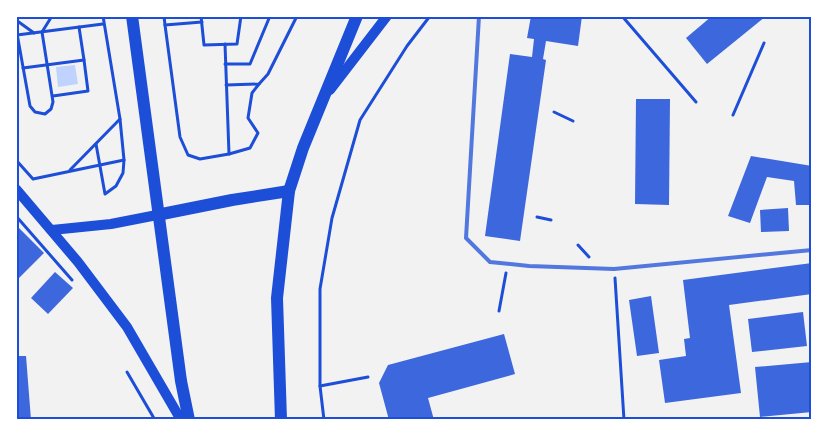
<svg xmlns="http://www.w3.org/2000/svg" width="828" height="436" font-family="Bitter,serif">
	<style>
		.water { fill: #bfd3fe }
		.building { fill: #3d67dc }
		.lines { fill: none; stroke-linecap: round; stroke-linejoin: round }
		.path { stroke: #1d4ed8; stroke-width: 3 }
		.service { stroke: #5277de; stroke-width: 4 }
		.secondary { stroke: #1d4ed8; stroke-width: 10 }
		.primary { stroke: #1d4ed8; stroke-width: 12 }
		.neatline { fill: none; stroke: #1d4ed8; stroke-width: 2 }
	</style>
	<rect width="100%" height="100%" fill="#f2f2f2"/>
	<polygon class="water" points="75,65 78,84 58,87 56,67"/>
	<g class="building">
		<polygon points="531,16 582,16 578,46 546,41 543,59 546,60 520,241 485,236 510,54 532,57 534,39 527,38"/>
		<polygon points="712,16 766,16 707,64 686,38"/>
		<polygon points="636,99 670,99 669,205 635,204"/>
		<polygon points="751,156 812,166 812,205 796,205 794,181 767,177 750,223 728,216"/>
		<polygon points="788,208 789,231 761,232 760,210"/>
		<polygon points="16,225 44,253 16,281"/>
		<polygon points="812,263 812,294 729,305 741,393 665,403 659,360 686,356 684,339 690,338 683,280"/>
		<polygon points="55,272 73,288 48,314 31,298"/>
		<polygon points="651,296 659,353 637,356 629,300"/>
		<polygon points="803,312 807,346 752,352 748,319"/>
		<polygon points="504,334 515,374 428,398 434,420 389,420 379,383 388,365"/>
		<polygon points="16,356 26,356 31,420 16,420"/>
		<polygon points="812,362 812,412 760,417 755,367"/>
	</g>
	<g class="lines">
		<g class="path">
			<polyline points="164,16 165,25"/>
			<polyline points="201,16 204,45 237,44 241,16"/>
			<polyline points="622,16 696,102"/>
			<polyline points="16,20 34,33"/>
			<polyline points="202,22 165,25 180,137 188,155 200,159 229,154 250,148 258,133 248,118 252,93 259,84"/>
			<polyline points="79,27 84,60"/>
			<polyline points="16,28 30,106 35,112 45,114 51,109 53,102 42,32 52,16"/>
			<polyline points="17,35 103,24"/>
			<polyline points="225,44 229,154"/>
			<polyline points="225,64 250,64 270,16"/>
			<polyline points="23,68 84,60 88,91 53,96"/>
			<polyline points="226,85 259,84 268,74 297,16"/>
			<polyline points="554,112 573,121"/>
			<polyline points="733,115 764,43"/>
			<polyline points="96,144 105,194 116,186 123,173 124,160 120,119 103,16"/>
			<polyline points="16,160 33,179 124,160"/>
			<polyline points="70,170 120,119"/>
			<polyline points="16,216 72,280"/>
			<polyline points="537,217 551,220"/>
			<polyline points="578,245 589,257"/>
			<polyline points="615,278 624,420"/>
			<polyline points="499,311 506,273"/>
			<polyline points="127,372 155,420"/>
			<polyline points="320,386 368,377"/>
			<polyline points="324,420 320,386 320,289 332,218 360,120 407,46 430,16"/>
		</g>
		<polyline class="service" points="479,16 466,238 490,262 529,266 614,269 812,250"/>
		<g class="secondary">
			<polyline points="330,90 387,16"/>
			<polyline points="16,189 78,262 127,327 181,420"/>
			<polyline points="52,230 111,224 157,215"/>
		</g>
		<g class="primary">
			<polyline points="132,16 181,381 189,420"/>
			<polyline points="157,215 232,200 289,191"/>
			<polyline points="281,420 277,298 289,191 303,148 357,16"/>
		</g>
	</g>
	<rect width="828" height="436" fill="none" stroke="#ffffff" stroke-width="35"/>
	<rect x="18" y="18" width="792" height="400" class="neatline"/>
</svg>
